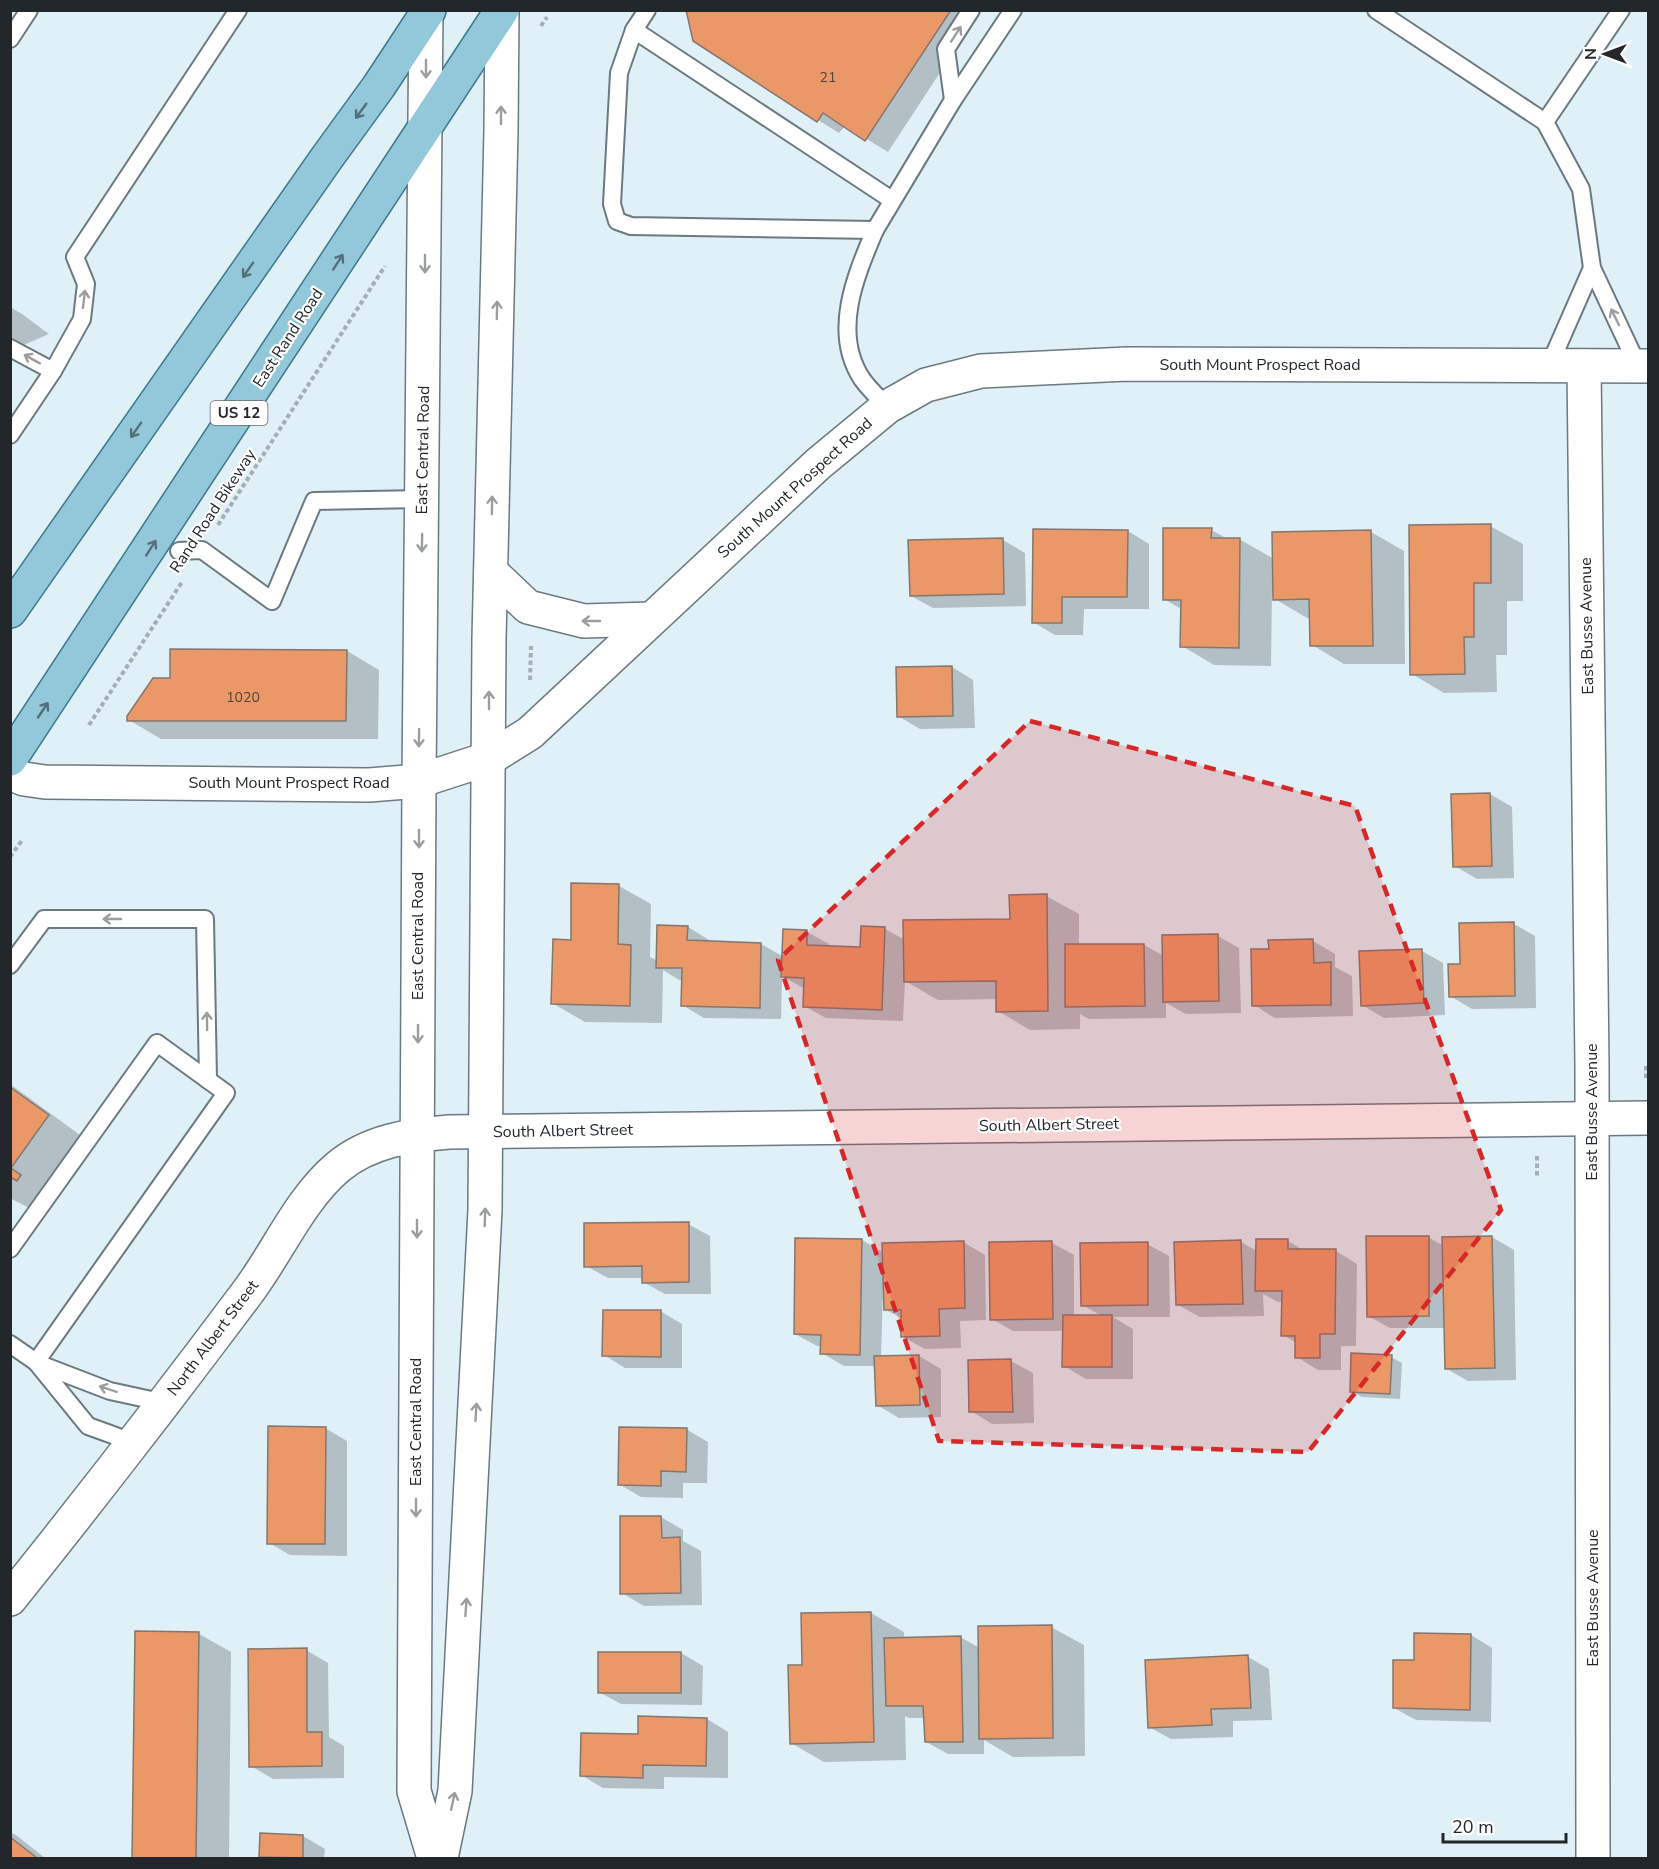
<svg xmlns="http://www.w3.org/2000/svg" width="1659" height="1869" font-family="'Nunito Sans',sans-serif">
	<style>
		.shadow { fill: #0003 }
		.building { fill: #eb9869; stroke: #84766f; stroke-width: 1.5 }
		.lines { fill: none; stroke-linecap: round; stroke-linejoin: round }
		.lane-casing { stroke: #6a7a80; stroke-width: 20 }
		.street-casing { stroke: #6a7a80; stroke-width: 36 }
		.secondary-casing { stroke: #6a7a80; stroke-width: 36 }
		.primary-casing { stroke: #3c788c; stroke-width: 36 }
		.path { stroke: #a2b0b5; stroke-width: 4; stroke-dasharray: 4.5 3; stroke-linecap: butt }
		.lane { stroke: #fff; stroke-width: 16 }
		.street { stroke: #fff; stroke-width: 33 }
		.secondary { stroke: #fff; stroke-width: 33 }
		.primary { stroke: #92c8da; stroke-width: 33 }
		.oneway { stroke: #9b9e9f }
		.oneway2 { stroke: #546f79 }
		.marked { fill: #d62828; fill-opacity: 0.2; stroke: #d62828; stroke-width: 4.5; stroke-dasharray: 12 8; stroke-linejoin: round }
		.labels { text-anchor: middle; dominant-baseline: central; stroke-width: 4.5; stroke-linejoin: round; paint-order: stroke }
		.number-label { font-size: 14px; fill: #54433a }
		.shield { fill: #fff; stroke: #64686a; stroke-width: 1.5 }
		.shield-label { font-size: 15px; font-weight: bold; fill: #21272a }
		.street-label { font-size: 16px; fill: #21272a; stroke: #fff }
	</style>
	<rect width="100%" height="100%" fill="#dff0f7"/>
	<g class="shadow">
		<polygon points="687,10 981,10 888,152 845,126 839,133 818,120"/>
		<polygon points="10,307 22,314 49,334 10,351"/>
		<polygon points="1490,526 1523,544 1523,601 1507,601 1507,655 1496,655 1497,692 1444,693 1412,674"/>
		<polygon points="1211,530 1228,539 1239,539 1274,559 1273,533 1371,532 1404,551 1405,664 1344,664 1312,645 1311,618 1307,618 1275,599 1275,589 1272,589 1271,666 1214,665 1182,646 1183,610 1164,599"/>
		<polygon points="1128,531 1149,544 1149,609 1084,609 1083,635 1055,635 1033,622"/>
		<polygon points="1003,540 1025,553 1026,606 933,608 911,596"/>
		<polygon points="347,651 379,670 378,739 161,739 129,720 172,679"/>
		<polygon points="952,667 973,680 975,728 920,729 898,716"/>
		<polygon points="1490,794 1512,807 1514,878 1477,879 1455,866"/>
		<polygon points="619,886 651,904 650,957 658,961 688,927 709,940 709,943 761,944 784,957 807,932 829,944 829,947 861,948 885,929 905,940 1011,920 1046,896 1079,914 1079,945 1144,945 1164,956 1218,936 1239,948 1241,1013 1186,1014 1166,1003 1166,1018 1089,1019 1080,1014 1080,1029 1030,1030 998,1011 998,999 938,1000 905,981 903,1021 826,1018 804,1006 805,989 782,976 781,1019 704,1018 682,1005 683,980 679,980 663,970 662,1023 585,1022 552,1003 572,942"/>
		<polygon points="1514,924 1535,936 1536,1008 1472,1009 1450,996 1462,965"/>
		<polygon points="1313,941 1335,954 1335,967 1352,976 1353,1016 1275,1018 1254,1005 1271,950 1270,942"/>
		<polygon points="1422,951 1443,963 1445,1015 1384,1018 1362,1005"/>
		<polygon points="10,1084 80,1135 42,1188 52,1195 29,1208 10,1198"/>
		<polygon points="688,1224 710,1236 711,1294 665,1294 643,1282 643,1278 608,1278 586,1266"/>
		<polygon points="1428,1237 1444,1246 1492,1237 1514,1250 1516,1380 1468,1381 1447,1369 1446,1328 1390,1328 1368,1316"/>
		<polygon points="862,1240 884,1253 963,1242 985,1255 986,1320 960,1321 961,1348 925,1349 903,1337 903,1319 886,1310 885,1290 883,1290 881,1357 919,1356 941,1369 941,1417 899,1418 877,1405 876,1366 844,1366 822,1353 822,1346 817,1346 795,1334"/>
		<polygon points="1288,1241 1305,1251 1336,1251 1357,1264 1356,1346 1341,1346 1341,1370 1318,1370 1297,1357 1297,1343 1283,1335 1283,1302 1278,1302 1263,1294 1264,1316 1200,1317 1178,1305 1241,1242 1257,1251"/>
		<polygon points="1052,1243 1074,1255 1074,1316 1102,1316 1082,1305 1147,1244 1169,1256 1170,1317 1113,1317 1133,1329 1133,1379 1086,1379 1064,1366 1064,1331 1013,1331 992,1319"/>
		<polygon points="660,1311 682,1324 682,1368 625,1368 604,1355"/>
		<polygon points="1391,1357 1402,1363 1400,1399 1362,1397 1351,1391"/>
		<polygon points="1011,1361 1033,1373 1034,1423 992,1424 971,1411"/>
		<polygon points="325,1428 347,1441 347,1556 290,1555 269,1543"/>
		<polygon points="686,1429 708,1442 707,1483 683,1483 683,1498 641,1497 619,1484"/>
		<polygon points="661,1517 683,1530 683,1541 701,1551 702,1605 644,1606 622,1593"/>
		<polygon points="871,1613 904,1632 904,1639 960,1637 980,1648 1051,1627 1084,1645 1085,1756 1013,1757 984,1740 984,1754 948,1754 926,1742 925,1718 909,1718 905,1716 906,1760 824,1762 791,1743 803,1666 802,1614"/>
		<polygon points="136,1633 199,1634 231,1652 229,1858 134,1858"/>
		<polygon points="1471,1635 1492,1648 1491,1722 1416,1720 1394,1708"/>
		<polygon points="306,1650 328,1663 329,1737 344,1746 344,1778 273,1779 251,1766"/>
		<polygon points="681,1653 703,1666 702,1705 621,1704 599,1692"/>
		<polygon points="1248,1657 1269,1669 1272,1720 1233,1721 1233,1737 1171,1739 1149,1727"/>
		<polygon points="707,1719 728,1732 728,1778 664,1777 664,1789 603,1788 581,1775 640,1735"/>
		<polygon points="10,1832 16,1835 45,1858 10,1858"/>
		<polygon points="303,1836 325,1849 324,1858 265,1858 260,1856"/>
	</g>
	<g class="building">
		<polygon points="686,10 951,10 865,141 823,113 817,122 693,41"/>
		<polygon points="1491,524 1491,583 1474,583 1474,637 1464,637 1465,674 1410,675 1409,525"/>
		<polygon points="1163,528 1212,528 1211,538 1240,538 1239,648 1180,647 1181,600 1163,600"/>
		<polygon points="1033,529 1128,530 1127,597 1062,597 1062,623 1032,623"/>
		<polygon points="1371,530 1373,646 1310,646 1309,599 1273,600 1272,532"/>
		<polygon points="1003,538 1004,594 910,596 908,540"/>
		<polygon points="170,649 347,650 346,721 127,721 127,716 153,678 170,678"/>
		<polygon points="952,666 953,716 897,717 896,667"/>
		<polygon points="1490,793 1492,866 1453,867 1451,794"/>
		<polygon points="571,883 619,884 618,944 631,945 630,1006 551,1004 553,939 571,940"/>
		<polygon points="1047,894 1048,1011 996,1012 996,981 904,982 903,920 1010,919 1009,895"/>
		<polygon points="1514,922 1515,996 1449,997 1448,964 1460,964 1459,923"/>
		<polygon points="657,925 688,926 687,940 761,943 760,1008 681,1006 682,968 656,968"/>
		<polygon points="861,926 885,927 882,1010 803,1007 804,978 781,977 783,929 807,930 807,945 860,947"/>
		<polygon points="1218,934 1219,1001 1163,1002 1162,935"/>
		<polygon points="1313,939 1314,963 1331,962 1331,1005 1252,1006 1251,949 1269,949 1268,940"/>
		<polygon points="1065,944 1144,944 1145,1006 1065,1007"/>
		<polygon points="1422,949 1424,1003 1361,1006 1359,951"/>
		<polygon points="10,1087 49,1115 11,1168 21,1175 17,1181 10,1177"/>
		<polygon points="689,1222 689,1282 642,1283 642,1266 584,1267 584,1223"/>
		<polygon points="1366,1236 1429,1236 1429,1316 1367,1317"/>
		<polygon points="1492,1236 1495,1368 1445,1369 1442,1237"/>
		<polygon points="795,1238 862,1239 860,1355 820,1354 821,1335 794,1334"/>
		<polygon points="1256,1239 1288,1239 1288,1249 1336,1249 1335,1334 1320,1334 1320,1358 1295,1358 1295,1336 1281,1336 1282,1291 1255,1291"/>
		<polygon points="1241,1240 1243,1304 1176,1305 1174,1242"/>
		<polygon points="964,1241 965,1308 939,1309 940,1336 901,1337 901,1310 884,1310 882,1243"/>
		<polygon points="1052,1241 1053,1319 990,1320 989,1242"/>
		<polygon points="1148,1242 1148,1305 1081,1306 1080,1243"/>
		<polygon points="603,1310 661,1310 661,1357 602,1356"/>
		<polygon points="1063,1315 1112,1315 1112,1367 1062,1367"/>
		<polygon points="1351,1353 1392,1355 1390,1394 1350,1392"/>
		<polygon points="919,1355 920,1405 876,1406 874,1356"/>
		<polygon points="1011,1359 1013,1412 969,1412 968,1360"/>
		<polygon points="268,1426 326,1427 325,1544 267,1544"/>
		<polygon points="619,1427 687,1428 686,1472 661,1471 661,1486 618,1485"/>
		<polygon points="620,1516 661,1516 662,1538 680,1537 681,1593 620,1594"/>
		<polygon points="871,1612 874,1742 790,1744 788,1665 802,1665 801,1613"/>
		<polygon points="1052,1625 1053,1738 979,1739 978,1626"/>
		<polygon points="135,1631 199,1632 196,1858 132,1858"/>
		<polygon points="1414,1633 1471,1634 1470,1710 1393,1708 1393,1660 1414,1660"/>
		<polygon points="961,1636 963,1742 925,1742 923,1706 886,1706 884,1638"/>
		<polygon points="307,1648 307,1732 322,1732 322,1766 249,1767 248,1649"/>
		<rect x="598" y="1652" width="83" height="41"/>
		<polygon points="1248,1655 1251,1708 1211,1709 1212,1725 1148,1728 1145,1660"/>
		<polygon points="638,1716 707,1718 706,1766 643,1765 643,1778 580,1776 581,1733 638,1734"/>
		<polygon points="260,1833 303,1835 303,1858 259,1857"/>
		<polygon points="10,1837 37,1858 10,1858"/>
	</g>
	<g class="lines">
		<g class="lane-casing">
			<g id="lane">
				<polyline points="647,10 634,30 619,73 612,204 617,221 631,226 875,230 953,100 1013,10"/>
				<polyline points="1376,10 1545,122 1581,189 1592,268 1638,366"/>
				<polyline points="634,30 892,200"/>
				<polyline points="10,39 29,10"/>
				<polyline points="953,100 946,49 971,10"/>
				<polyline points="1545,122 1621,10"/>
				<path d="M 875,230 C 856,275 831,332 862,379 C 869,389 879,398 887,407"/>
				<polyline points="10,348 53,371 10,435"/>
				<polyline points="1549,366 1592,268"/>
				<polyline points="53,371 82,319 86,284 75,257 238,10"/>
				<polyline points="179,551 202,550 272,601 314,501 422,499"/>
				<polyline points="10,965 44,919 205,919 208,1080"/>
				<polyline points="10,1249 157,1043 226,1093 36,1362"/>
				<polyline points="10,1344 36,1362 88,1426 135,1443"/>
				<polyline points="37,1363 110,1391 165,1403"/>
			</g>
		</g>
		<g class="street-casing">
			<g id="street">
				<polyline points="1584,366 1592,1067 1593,1858"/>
				<path d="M 10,1599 C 91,1498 170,1396 247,1293 C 278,1252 299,1200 338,1167 C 369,1141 410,1135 449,1132 L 1648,1118"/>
			</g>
		</g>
		<g class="secondary-casing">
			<g id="secondary">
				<polyline points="426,10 419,781 414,1791 434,1858"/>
				<polyline points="491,572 528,607 584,621 650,619"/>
				<polyline points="10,773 24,779 45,782 369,785 419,781 490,758 530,733 818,464 887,407 926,385 981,371 1127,364 1648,366"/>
				<polyline points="441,1858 455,1791 485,1210 489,639 501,131 502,10"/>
			</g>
		</g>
		<g class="primary-casing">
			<g id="primary">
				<polyline points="10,611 326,159 379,86 429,10"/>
				<polyline points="10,759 502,10"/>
			</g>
		</g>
		<g class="path">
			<polyline points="541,26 547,17"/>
			<polyline points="218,525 385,266"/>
			<polyline points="530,680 531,646"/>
			<polyline points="89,725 182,582"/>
			<polyline points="10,857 23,839"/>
			<polyline points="1646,1066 1646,1080"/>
			<polyline points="1537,1156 1537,1176"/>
		</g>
		<use href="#lane" class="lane"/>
		<use href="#street" class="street"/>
		<use href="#secondary" class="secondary"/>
		<use href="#primary" class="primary"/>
	</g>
	<defs><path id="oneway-shaft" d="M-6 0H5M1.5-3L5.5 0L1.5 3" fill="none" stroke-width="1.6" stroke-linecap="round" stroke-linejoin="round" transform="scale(1.5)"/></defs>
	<g class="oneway">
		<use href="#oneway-shaft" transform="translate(956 34) rotate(-57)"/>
		<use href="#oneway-shaft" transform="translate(426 69) rotate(90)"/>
		<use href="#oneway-shaft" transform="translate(501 115) rotate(-90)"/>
		<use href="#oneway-shaft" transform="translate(425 264) rotate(90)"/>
		<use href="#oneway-shaft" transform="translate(84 299) rotate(-83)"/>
		<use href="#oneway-shaft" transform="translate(497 310) rotate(-89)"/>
		<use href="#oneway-shaft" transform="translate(1615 317) rotate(-116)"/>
		<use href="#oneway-shaft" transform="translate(32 359) rotate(-151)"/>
		<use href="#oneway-shaft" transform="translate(492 505) rotate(-89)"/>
		<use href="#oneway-shaft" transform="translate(422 543) rotate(91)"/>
		<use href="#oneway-shaft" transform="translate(591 621) rotate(-180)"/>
		<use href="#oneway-shaft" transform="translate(489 700) rotate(-90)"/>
		<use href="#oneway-shaft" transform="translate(419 738) rotate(91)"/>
		<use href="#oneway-shaft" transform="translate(419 839) rotate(90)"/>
		<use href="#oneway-shaft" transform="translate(112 919) rotate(-180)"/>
		<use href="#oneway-shaft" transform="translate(207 1021) rotate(-91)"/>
		<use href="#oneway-shaft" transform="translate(418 1034) rotate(90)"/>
		<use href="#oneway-shaft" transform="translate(485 1217) rotate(-88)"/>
		<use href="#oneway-shaft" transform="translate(417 1229) rotate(90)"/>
		<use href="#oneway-shaft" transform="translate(108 1389) rotate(-162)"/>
		<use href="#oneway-shaft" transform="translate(476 1412) rotate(-87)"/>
		<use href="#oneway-shaft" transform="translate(416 1508) rotate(90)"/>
		<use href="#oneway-shaft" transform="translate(466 1607) rotate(-86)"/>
		<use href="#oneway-shaft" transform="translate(453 1801) rotate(-78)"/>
	</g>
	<g class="oneway2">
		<use href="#oneway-shaft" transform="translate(361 111) rotate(126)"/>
		<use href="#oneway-shaft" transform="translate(338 262) rotate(-57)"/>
		<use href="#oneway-shaft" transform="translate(248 270) rotate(125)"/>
		<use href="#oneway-shaft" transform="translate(136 430) rotate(125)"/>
		<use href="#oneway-shaft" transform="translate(151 548) rotate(-57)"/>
		<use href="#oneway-shaft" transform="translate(43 710) rotate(-56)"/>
	</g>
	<path class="marked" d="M 1030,721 L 1355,806 L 1501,1210 L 1308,1452 L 939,1441 L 778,960 Z"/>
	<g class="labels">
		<g class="number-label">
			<text x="828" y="77">21</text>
			<text x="243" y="697">1020</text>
		</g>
		<rect class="shield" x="210.5" y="401" width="57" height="24" rx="4.5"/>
		<g class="shield-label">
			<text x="239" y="413">US 12</text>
		</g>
		<g class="street-label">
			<text transform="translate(288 338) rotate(-57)">East Rand Road</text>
			<text x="1260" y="365">South Mount Prospect Road</text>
			<text transform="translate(423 450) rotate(-89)">East Central Road</text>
			<text transform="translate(795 488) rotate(-42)">South Mount Prospect Road</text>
			<text transform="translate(213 511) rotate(-57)">Rand Road Bikeway</text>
			<text transform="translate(1587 626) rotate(-91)">East Busse Avenue</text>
			<text x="289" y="783">South Mount Prospect Road</text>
			<text transform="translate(418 936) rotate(-90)">East Central Road</text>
			<text transform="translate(1592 1112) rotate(-90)">East Busse Avenue</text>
			<text transform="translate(1049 1125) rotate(-1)">South Albert Street</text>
			<text transform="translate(563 1131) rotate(-1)">South Albert Street</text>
			<text transform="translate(213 1338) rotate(-53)">North Albert Street</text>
			<text transform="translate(416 1422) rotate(-90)">East Central Road</text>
			<text transform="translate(1593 1598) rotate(-90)">East Busse Avenue</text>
		</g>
	</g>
	<rect width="1659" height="1869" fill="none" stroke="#21272a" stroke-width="24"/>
	<g transform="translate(1605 54) rotate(270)" stroke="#ffffff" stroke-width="4.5" paint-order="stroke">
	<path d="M0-4.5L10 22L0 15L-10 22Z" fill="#21272a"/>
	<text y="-9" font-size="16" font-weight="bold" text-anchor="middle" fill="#21272a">N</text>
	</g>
	<path d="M1443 1833v9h123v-9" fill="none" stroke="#21272a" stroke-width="3"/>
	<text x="1452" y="1833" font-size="18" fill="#21272a" stroke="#ffffff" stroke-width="4.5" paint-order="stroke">20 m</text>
</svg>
